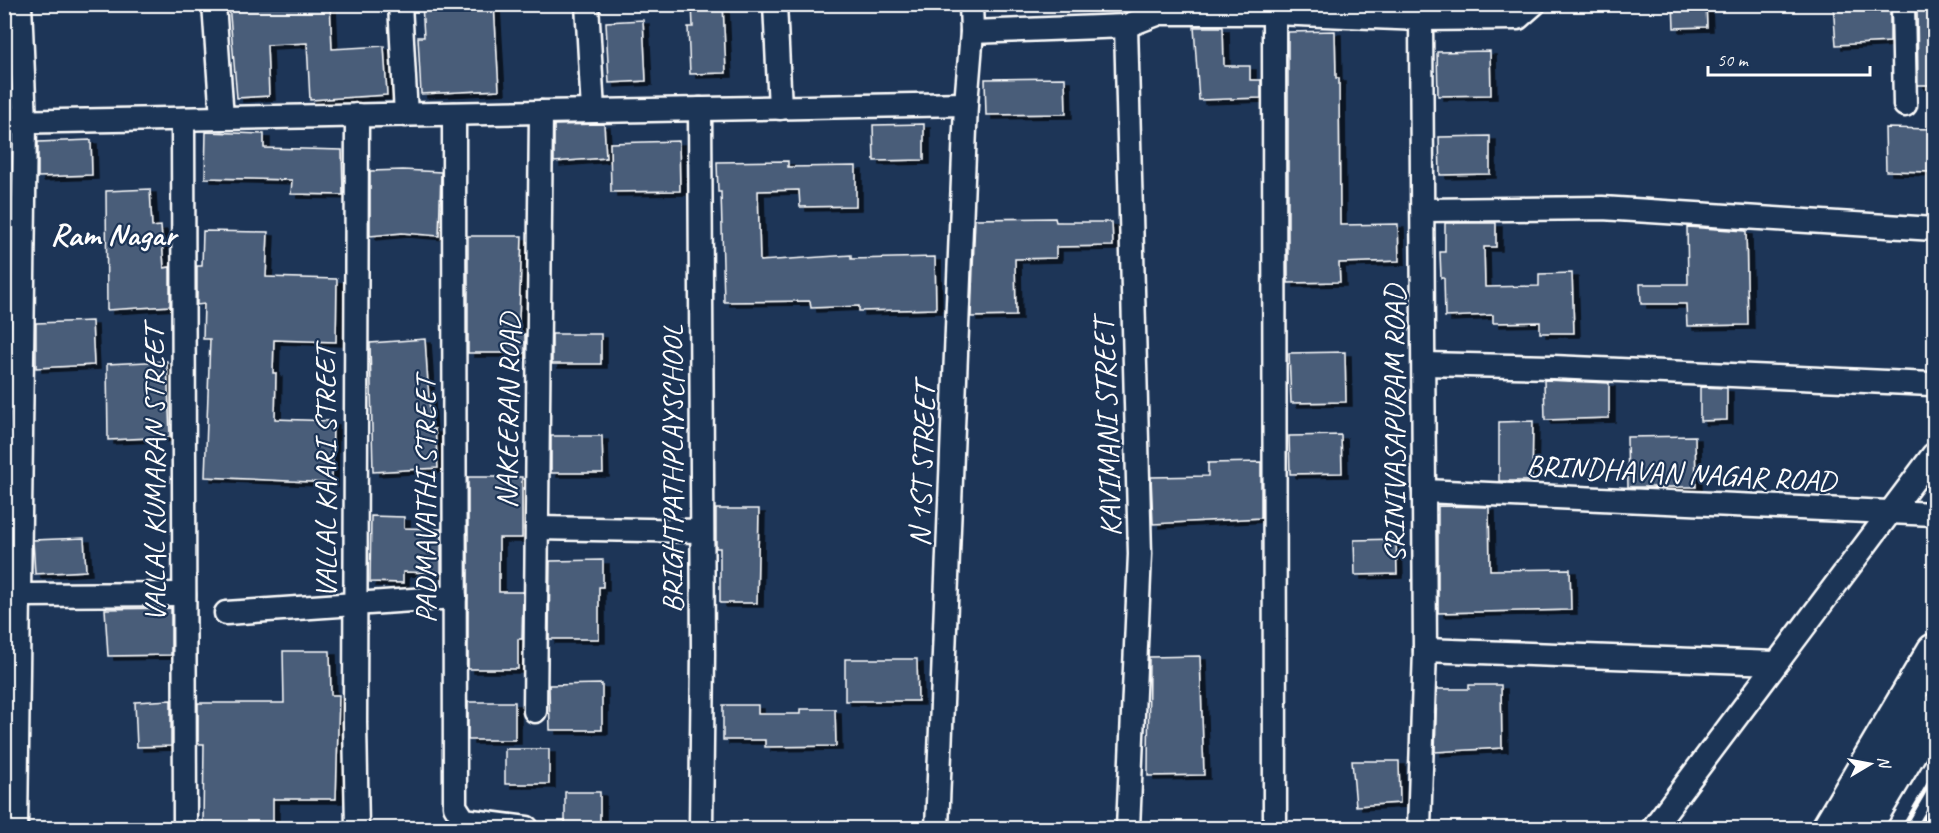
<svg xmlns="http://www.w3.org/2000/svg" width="1939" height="833" font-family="Caveat,sans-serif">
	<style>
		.building { fill: #4a5d79; stroke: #fff; stroke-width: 1.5; filter: url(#shadow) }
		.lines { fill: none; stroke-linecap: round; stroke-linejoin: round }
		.minor-casing { stroke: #fff; stroke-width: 27 }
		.primary-casing { stroke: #fff; stroke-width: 38 }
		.minor { stroke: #1d3557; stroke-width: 22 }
		.primary { stroke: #1d3557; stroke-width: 33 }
		.rail { stroke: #fff; stroke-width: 4.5 }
		.labels { text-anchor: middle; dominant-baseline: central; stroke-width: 4.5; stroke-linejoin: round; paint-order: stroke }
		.street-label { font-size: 30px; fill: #fff; stroke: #1d3557 }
		.neighbourhood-label { font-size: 32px; font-weight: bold; fill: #fff; stroke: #1d3557 }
	</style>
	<defs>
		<filter id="shadow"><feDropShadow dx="6" dy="4" stdDeviation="0" flood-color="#0009"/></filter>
	</defs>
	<rect width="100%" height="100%" fill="#1d3557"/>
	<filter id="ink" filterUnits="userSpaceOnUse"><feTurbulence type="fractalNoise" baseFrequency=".0167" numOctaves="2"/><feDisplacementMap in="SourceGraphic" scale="12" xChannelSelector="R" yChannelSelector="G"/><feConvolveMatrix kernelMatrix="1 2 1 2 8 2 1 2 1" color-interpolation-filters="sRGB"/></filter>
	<g filter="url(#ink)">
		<g class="building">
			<polygon points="229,4 330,4 332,49 384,46 387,95 310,100 307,43 267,45 269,96 237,98"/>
			<polygon points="422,4 494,4 499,90 421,94 418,37 424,37"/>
			<polygon points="692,4 723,4 726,73 690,74 688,27 693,27"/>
			<polygon points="1673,4 1706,4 1707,27 1674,28"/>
			<polygon points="1833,4 1890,4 1890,42 1836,45"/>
			<polygon points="1917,4 1935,4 1935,85 1918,85"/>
			<polygon points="643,20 646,81 609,83 606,22"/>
			<polygon points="1194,27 1223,27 1224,66 1250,66 1250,80 1261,80 1261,98 1199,100"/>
			<polygon points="1335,31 1336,78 1339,78 1340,225 1398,224 1399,261 1339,263 1340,282 1288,283 1288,32"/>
			<polygon points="1490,51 1491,95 1438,96 1437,52"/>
			<polygon points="1065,78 1066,114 986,115 985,79"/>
			<polygon points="604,124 606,158 554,162 554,125"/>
			<polygon points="924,124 924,160 874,161 873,125"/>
			<polygon points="1885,128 1935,129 1935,172 1886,171"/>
			<polygon points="206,132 264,134 264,148 342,150 343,195 291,194 292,180 205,178"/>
			<polygon points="1490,136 1490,174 1440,175 1439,137"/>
			<polygon points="91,140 92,175 38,177 38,142"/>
			<polygon points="679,141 680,191 611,192 610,143"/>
			<polygon points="788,161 788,167 856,166 856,206 800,207 799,190 758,191 760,261 851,255 851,259 935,257 936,309 859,311 859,306 811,308 810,301 724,302 721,192 718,192 717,162"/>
			<polygon points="403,170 441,172 439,236 402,233 370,236 370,171"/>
			<polygon points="150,189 152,227 161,226 164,268 170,267 170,306 107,310 106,191"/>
			<polygon points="1055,218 1056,222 1112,222 1113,246 1056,247 1056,258 1015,259 1016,316 971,317 975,219"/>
			<polygon points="1445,223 1496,223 1496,247 1484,247 1485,287 1539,286 1539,274 1572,273 1574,333 1540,333 1540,322 1493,323 1493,315 1445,317 1444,278 1441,278 1440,252 1445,252"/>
			<polygon points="1687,227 1746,231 1748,325 1687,326 1686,304 1641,304 1640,284 1688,284"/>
			<polygon points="203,231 268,232 266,277 337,279 336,342 274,340 273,373 276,373 275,419 333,421 332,483 205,477 210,339 203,339 204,304 197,305 197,266 202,266"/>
			<polygon points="468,236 522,236 519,319 520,334 525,334 525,353 468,353"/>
			<polygon points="92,321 94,365 36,368 36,323"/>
			<rect x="552" y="334" width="49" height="30"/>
			<polygon points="425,339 431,429 435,429 438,468 373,472 370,343"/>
			<polygon points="1345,352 1346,402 1291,403 1289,353"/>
			<polygon points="167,361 170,437 108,440 107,364"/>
			<polygon points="1544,380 1609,383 1609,418 1545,420"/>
			<polygon points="1700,387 1727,388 1727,420 1700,421"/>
			<polygon points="1533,421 1532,481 1499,481 1499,422"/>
			<polygon points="1341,435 1342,473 1290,474 1289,436"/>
			<polygon points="551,436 602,436 603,473 551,473"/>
			<polygon points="1695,436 1696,487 1628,487 1627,437"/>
			<polygon points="1261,462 1261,518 1153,524 1151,477 1208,476 1208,463"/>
			<polygon points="468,477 522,477 522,538 499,538 499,592 523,592 522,639 518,639 518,669 468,669"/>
			<polygon points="1438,506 1489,507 1490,570 1570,569 1571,610 1438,613"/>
			<polygon points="716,509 759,509 757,603 720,603 720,548 716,548"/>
			<polygon points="371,516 404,517 404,528 441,529 441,573 403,572 403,583 370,582"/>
			<polygon points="84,538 86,571 35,574 33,540"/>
			<polygon points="1396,539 1397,574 1355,575 1354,540"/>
			<polygon points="603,560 603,587 599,587 599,639 549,639 550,561"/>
			<polygon points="171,608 171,655 108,656 105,609"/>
			<polygon points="283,651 330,651 331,695 339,695 336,799 273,799 273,824 203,825 204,744 198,744 198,703 284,703"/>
			<polygon points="1200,656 1204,775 1148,776 1149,657"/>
			<polygon points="845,659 917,659 918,701 845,701"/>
			<polygon points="602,684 602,730 550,730 549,685"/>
			<polygon points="1469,685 1501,685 1502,748 1435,752 1437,689 1469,689"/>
			<polygon points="171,700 171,746 137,747 135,702"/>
			<rect x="468" y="702" width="47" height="38"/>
			<polygon points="723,705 758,705 758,714 800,714 800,709 835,709 836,746 765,747 765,740 723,740"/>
			<rect x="505" y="749" width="44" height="35"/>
			<polygon points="1352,761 1399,761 1400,803 1356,806"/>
			<rect x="565" y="792" width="35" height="36"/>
		</g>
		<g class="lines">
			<g class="minor-casing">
				<g id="minor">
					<polyline points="214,4 222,118"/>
					<polyline points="400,4 406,115"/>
					<polyline points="587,4 593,111"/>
					<polyline points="775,4 780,108"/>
					<polyline points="1903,4 1905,105"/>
					<polyline points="1274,13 1275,828"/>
					<polyline points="1126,26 1140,554 1128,828"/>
					<polyline points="972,32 1126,26 1160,13 1274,13 1421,19 1518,18 1534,4"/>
					<polyline points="700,109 703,654 701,828"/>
					<polyline points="454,114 455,806 464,820 527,828"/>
					<polyline points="357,115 355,723 357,828"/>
					<polyline points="183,119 185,828"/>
					<polyline points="4,122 966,104"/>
					<polyline points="1423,210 1602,208 1934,229"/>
					<polyline points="1424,364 1553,367 1931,384"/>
					<polyline points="1424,491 1934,514"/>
					<polyline points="537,528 702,531"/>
					<polyline points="21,595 184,594"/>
					<polyline points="226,613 455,597"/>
					<polyline points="1425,650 1775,663"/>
					<polyline points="535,711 541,112"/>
					<polyline points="16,828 25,122 20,4"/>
					<polyline points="937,828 966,104 972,32 971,4"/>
					<polyline points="1419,828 1425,650 1421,19"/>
					<polyline points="1653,828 1933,455"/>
				</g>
			</g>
			<g class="primary-casing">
				<g id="primary">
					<polyline points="1829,828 1934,651"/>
					<polyline points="1864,828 1934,711"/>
				</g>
			</g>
			<use href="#minor" class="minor"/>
			<use href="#primary" class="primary"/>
			<g class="rail">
				<polyline points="1903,828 1934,775"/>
				<polyline points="1918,828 1934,800"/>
			</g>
		</g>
	</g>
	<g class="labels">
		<g class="street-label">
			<text transform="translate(508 411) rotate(-89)">NAKEERAN ROAD</text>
			<text transform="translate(1394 424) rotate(-90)">SRINIVASAPURAM ROAD</text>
			<text transform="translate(1107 428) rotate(-92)">KAVIMANI STREET</text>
			<text transform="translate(922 465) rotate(-88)">N 1ST STREET</text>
			<text transform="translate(672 469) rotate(-90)">BRIGHTPATHPLAYSCHOOL</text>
			<text transform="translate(325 472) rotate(-90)">VALLAL KAARI STREET</text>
			<text transform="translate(1681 473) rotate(3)">BRINDHAVAN NAGAR ROAD</text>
			<text transform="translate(154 474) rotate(-90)">VALLAL KUMARAN STREET</text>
			<text transform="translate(425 500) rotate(-90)">PADMAVATHI STREET</text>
		</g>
		<g class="neighbourhood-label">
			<text x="113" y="234">Ram Nagar</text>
		</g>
	</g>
	<rect width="1939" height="833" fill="none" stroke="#1d3557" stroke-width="24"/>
	<rect x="12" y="12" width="1915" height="809" fill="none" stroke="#fff" stroke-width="2" filter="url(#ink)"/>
	<g transform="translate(1870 764) rotate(80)" stroke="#1d3557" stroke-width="4.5" paint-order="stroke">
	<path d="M0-4.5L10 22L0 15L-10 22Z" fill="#ffffff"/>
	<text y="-9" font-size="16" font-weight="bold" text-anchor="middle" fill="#ffffff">N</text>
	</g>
	<path d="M1708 66v9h162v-9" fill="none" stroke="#ffffff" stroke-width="3"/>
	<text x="1717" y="66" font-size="18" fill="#ffffff" stroke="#1d3557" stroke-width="4.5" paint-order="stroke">50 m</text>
</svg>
